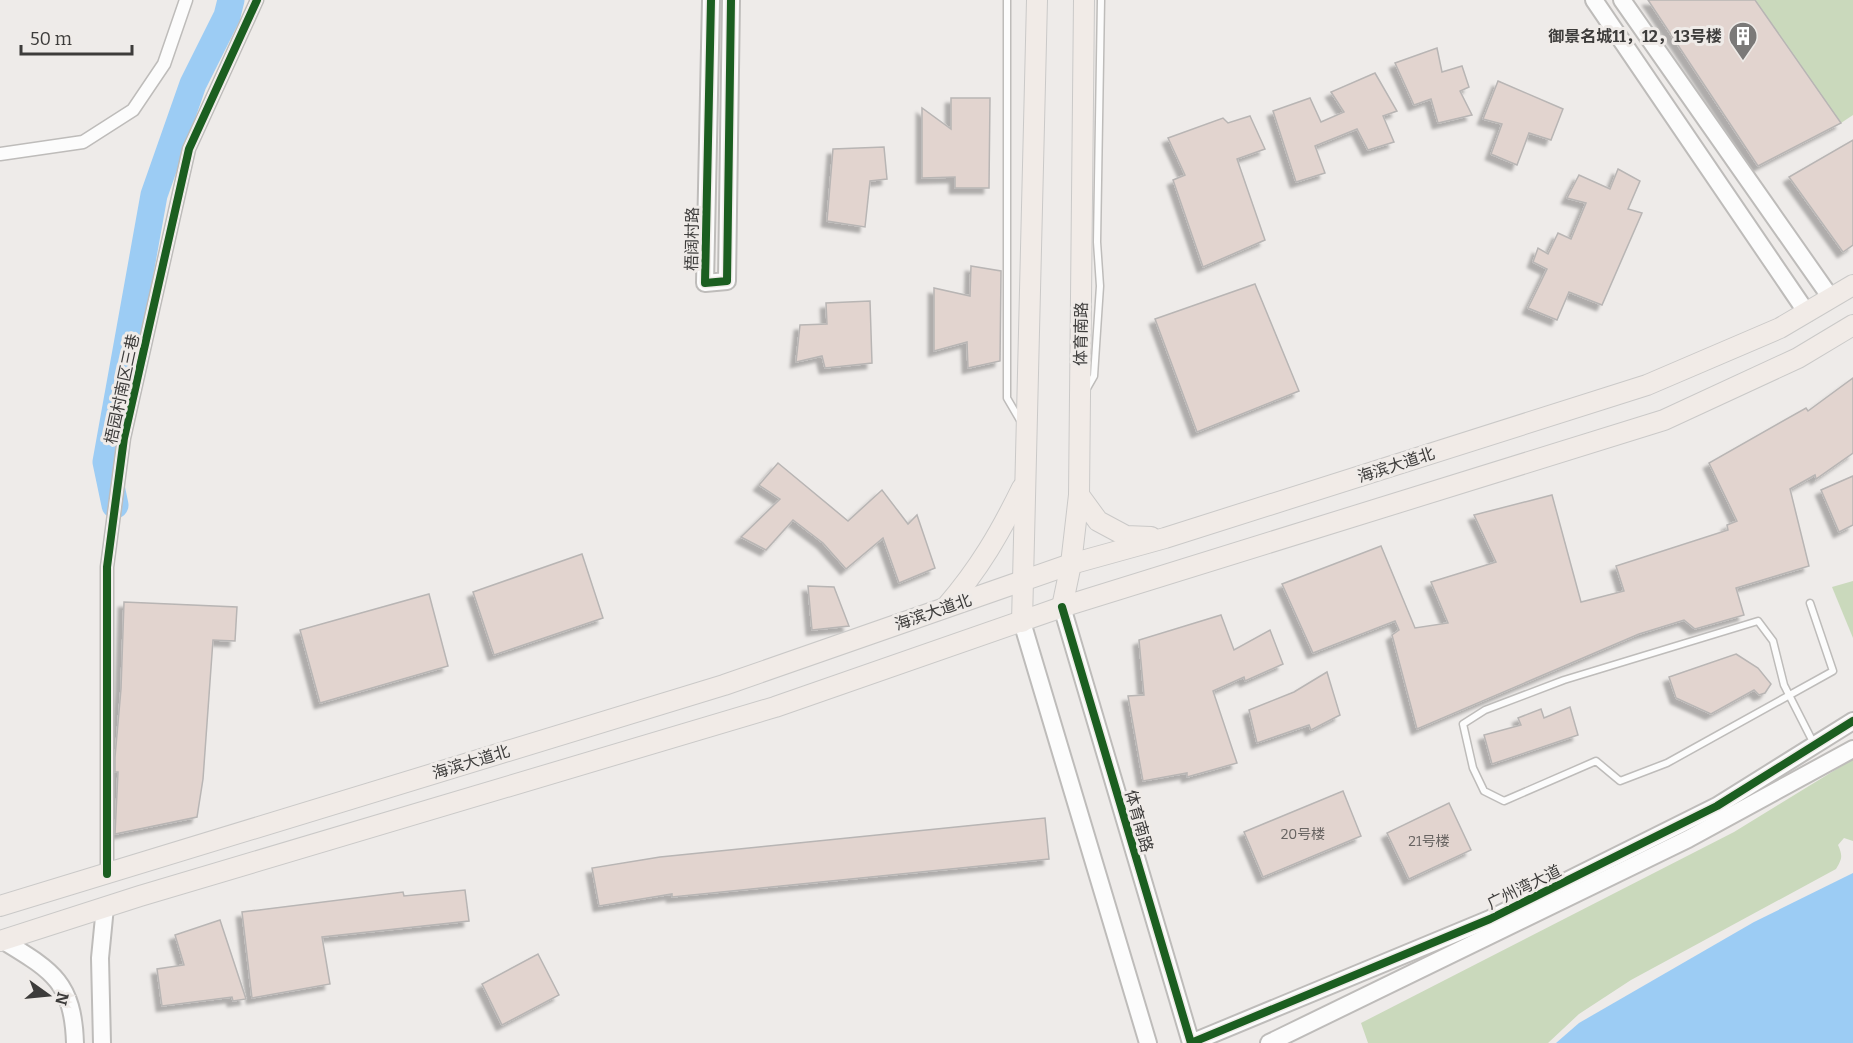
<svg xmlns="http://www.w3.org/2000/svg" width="1853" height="1043" font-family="Bitter,'Noto Sans SC',serif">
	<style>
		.green { fill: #cad9bc }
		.water { fill: #9cccf4 }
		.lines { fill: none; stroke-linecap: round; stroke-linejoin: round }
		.river { stroke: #9cccf4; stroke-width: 27 }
		.building { fill: #e2d4cf; stroke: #b8b5b4; stroke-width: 1.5; filter: url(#shadow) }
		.lane-casing { stroke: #bebcba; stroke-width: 9 }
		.street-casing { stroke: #bebcba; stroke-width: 15 }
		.secondary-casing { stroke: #bebcba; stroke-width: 20 }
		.primary-casing { stroke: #cac9c8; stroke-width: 22 }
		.lane { stroke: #fcfcfc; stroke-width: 6 }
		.street { stroke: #fcfcfc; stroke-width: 12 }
		.secondary { stroke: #fcfcfc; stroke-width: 16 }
		.primary { stroke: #f1ebe7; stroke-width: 20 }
		.cycleway-casing { stroke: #efebe8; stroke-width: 11 }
		.cycleway { stroke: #1b5e20; stroke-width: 8 }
		.labels { text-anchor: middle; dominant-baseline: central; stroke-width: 6; stroke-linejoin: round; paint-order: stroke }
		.number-label { font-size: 14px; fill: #676361 }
		.poi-label { font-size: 16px; font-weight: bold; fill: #3d3c3b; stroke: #efebe8; text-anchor: end }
		.street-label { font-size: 16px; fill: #3d3c3b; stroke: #efebe8 }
	</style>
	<defs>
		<filter id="shadow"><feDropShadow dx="-5.5" dy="5.5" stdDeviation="1.5" flood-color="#0004"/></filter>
	</defs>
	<rect width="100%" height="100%" fill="#eeebe9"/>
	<g class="green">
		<polygon points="1753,0 1853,0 1853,115 1841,123"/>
		<polygon points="1853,581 1853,638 1832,587"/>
		<path d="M 1853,759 L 1853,841 L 1844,838 L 1838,845 C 1843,856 1842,859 1836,869 L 1631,980 L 1579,1014 L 1548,1043 L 1368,1043 L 1361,1023 L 1734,832 Z"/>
	</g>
	<polygon class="water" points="1853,873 1853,1043 1556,1043 1579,1023 1754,922"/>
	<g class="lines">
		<polyline class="river" points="115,505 106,462 154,195 193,84 227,16 231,0"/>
	</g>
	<g class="building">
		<polygon points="1648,0 1755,0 1841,123 1758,166"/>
		<polygon points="1437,48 1442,72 1462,66 1469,87 1460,91 1472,115 1438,123 1431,99 1414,105 1395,63"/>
		<polygon points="1375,73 1397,111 1383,116 1394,142 1368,150 1357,129 1315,146 1325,173 1296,182 1273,111 1310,98 1321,122 1344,112 1331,92"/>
		<polygon points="1498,81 1563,109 1551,140 1529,133 1517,165 1491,154 1502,124 1483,119"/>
		<polygon points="951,98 990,98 989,188 955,188 955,177 922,178 922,108 951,129"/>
		<polygon points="1250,116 1265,149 1237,159 1265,240 1203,267 1173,180 1185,175 1168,138 1223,118 1228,123"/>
		<polygon points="1853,140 1853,245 1843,252 1789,177"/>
		<polygon points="884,147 887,179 870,181 865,227 827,221 833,149"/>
		<polygon points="1618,169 1640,181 1628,209 1642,213 1602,305 1569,292 1557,320 1528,308 1547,269 1533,262 1538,248 1548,254 1558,233 1571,239 1586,203 1567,198 1579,175 1610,189"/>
		<polygon points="971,266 1001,271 1000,361 968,368 967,342 934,351 934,288 970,296"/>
		<polygon points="1255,284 1299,391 1197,432 1155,319"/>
		<polygon points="870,301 872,363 825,368 822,356 796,362 800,325 827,324 826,303"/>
		<polygon points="1853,378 1853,453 1816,479 1815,475 1790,489 1809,566 1736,588 1744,615 1695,629 1684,620 1639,634 1417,729 1392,635 1399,630 1395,621 1313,653 1282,584 1381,546 1415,628 1448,623 1431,582 1496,562 1474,515 1552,495 1581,602 1624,591 1616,566 1728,530 1727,525 1737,521 1709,463 1806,408 1808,411"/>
		<polygon points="778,463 848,521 882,490 908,524 917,515 935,568 899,583 883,538 846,569 823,543 793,520 766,550 741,537 780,499 759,485"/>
		<polygon points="1853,476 1853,525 1839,532 1821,490"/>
		<polygon points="582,554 603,618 494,655 473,592"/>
		<polygon points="808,586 834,587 849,626 812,630"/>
		<polygon points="429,594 448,666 320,703 300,630"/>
		<polygon points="124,602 237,607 235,641 213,640 203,779 197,817 115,834 118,772 115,772 115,757 121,689"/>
		<polygon points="1221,615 1234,650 1270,630 1283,664 1245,681 1244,677 1213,691 1237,763 1187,777 1187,773 1143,781 1128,696 1144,695 1139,640"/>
		<polygon points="1736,654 1758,668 1771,684 1765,693 1759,695 1754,690 1711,714 1676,698 1669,677"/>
		<polygon points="1327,672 1340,715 1311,730 1309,725 1257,743 1249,710 1294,692"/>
		<polygon points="1570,707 1578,735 1492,764 1484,735 1521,725 1518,718 1541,709 1544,718"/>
		<polygon points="1343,791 1361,836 1263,877 1244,832"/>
		<polygon points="1449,803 1471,850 1409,879 1387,833"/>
		<polygon points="1045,818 1049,859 672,897 672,894 599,906 592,868 660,857"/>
		<polygon points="465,890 469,921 322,937 330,984 252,998 242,912 403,892 404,896"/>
		<polygon points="220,920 246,999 233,1001 232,997 162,1006 157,969 184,965 175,935"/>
		<polygon points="538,954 559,995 502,1025 482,984"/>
	</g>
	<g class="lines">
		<g class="lane-casing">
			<g id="lane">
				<polyline points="1007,0 1007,398 1021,422"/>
				<polyline points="1086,390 1094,376 1100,286 1097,242 1101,0"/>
				<polyline points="1810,603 1833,671 1667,763 1620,781 1596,761 1504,801 1484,791 1473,768 1463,724 1485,710 1564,680 1758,621 1773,641 1784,685 1814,744"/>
			</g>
		</g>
		<g class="street-casing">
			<g id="street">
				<polyline points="0,154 83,142 133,110 164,64 186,0"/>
				<polyline points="107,874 107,567 124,438 189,149 257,0"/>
			</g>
		</g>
		<g class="secondary-casing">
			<g id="secondary">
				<polyline points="711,0 705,283 727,281 731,0"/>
				<polyline points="1594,0 1807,313"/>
				<polyline points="1622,0 1831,298"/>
				<polyline points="1062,607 1191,1043"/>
				<polyline points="1022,622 1148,1043"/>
				<path d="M 2,940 C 51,970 73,981 75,1043"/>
				<polyline points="102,1043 100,958 105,907"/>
				<polyline points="1191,1043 1490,919 1717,806 1853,721"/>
				<polyline points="1269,1043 1688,839 1853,749"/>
			</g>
		</g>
		<g class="primary-casing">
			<g id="primary">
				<polyline points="1079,495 1098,521 1126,536 1151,537"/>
				<path d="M 946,607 C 979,569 1000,533 1022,488"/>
				<polyline points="1062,607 1071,564 1079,495 1084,0"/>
				<polyline points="1022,622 1037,0"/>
				<polyline points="0,906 724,685 1071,564 1165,538 1647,385 1780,328 1853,285"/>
				<polyline points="0,941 140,896 775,707 1062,607 1664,420 1798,358 1853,325"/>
			</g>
		</g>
		<use href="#lane" class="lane"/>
		<use href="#street" class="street"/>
		<use href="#secondary" class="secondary"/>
		<use href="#primary" class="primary"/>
		<g class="cycleway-casing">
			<g id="cycleway">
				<polyline points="711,0 705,283 727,281 731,0"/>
				<polyline points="1062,607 1191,1043"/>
				<polyline points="107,874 107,567 124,438 189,149 257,0"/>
				<polyline points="1191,1043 1490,919 1717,806 1853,721"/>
			</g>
		</g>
		<use href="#cycleway" class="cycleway"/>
	</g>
	<defs>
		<g id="building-pin" transform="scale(1.5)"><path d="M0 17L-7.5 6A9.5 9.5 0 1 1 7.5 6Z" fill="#7b7978" stroke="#efebe8"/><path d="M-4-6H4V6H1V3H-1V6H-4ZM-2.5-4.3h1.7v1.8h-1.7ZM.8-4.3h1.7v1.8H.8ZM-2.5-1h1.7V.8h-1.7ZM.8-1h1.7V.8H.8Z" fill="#fff"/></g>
	</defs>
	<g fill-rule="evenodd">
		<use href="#building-pin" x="1743" y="36"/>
	</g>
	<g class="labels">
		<g class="number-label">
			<text x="1303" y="834">20号楼</text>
			<text x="1429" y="841">21号楼</text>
		</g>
		<g class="poi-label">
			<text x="1722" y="36">御景名城11，12，13号楼</text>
		</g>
		<g class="street-label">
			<text transform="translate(692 239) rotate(-89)">梧阔村路</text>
			<text transform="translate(1081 334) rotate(-89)">体育南路</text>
			<text transform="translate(122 389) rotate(-78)">梧园村南区三巷</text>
			<text transform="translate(1396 465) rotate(-18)">海滨大道北</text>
			<text transform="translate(933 612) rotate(-19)">海滨大道北</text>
			<text transform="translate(471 762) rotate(-17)">海滨大道北</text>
			<text transform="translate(1139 821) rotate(74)">体育南路</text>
			<text transform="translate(1524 887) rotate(-26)">广州湾大道</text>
		</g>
	</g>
	<g transform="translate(48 995) rotate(105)" stroke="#efebe8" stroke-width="4.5" paint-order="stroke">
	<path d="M0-4.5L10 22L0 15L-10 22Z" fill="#3d3c3b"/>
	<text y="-9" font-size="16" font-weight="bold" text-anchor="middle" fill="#3d3c3b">N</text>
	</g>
	<path d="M21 45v9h111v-9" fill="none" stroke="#3d3c3b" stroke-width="3"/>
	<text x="30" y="45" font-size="18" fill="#3d3c3b" stroke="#efebe8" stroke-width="4.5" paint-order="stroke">50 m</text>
</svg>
